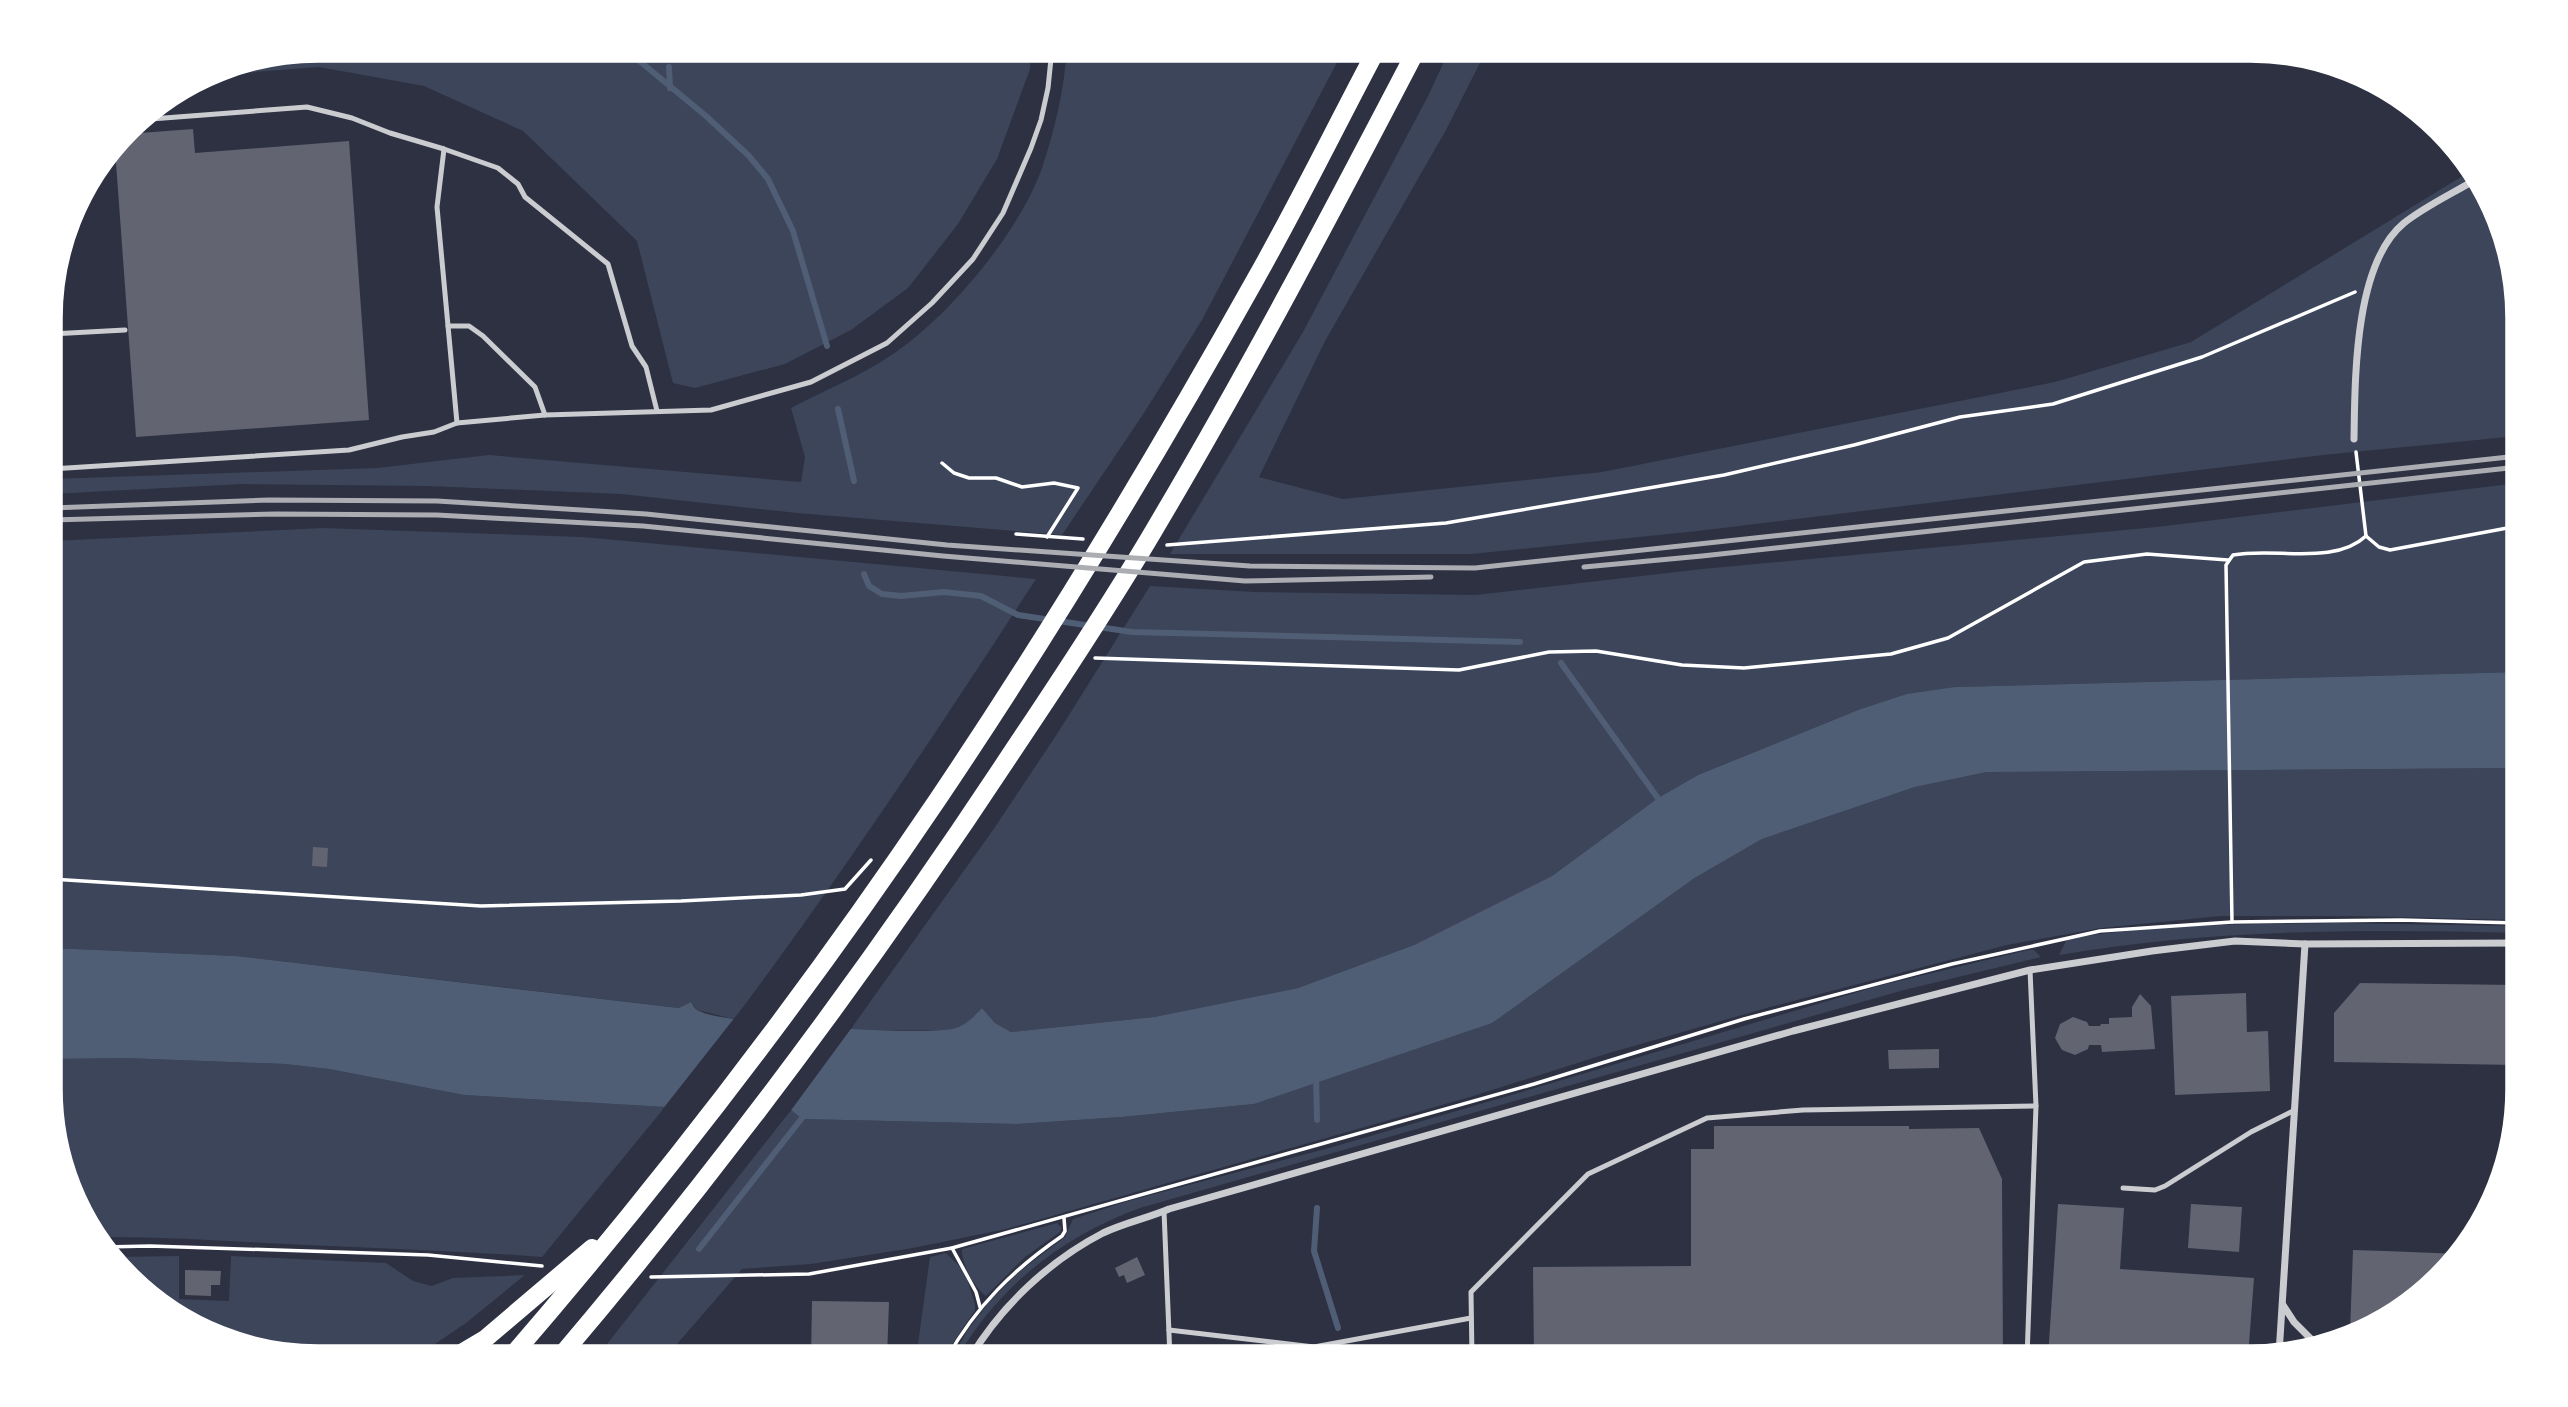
<svg xmlns="http://www.w3.org/2000/svg" width="2568" height="1407" font-family="Cabin,sans-serif">
	<style>
		.green { fill: #3c4559 }
		.water { fill: #4f5d75 }
		.pier { fill: #2d3142 }
		.lines { fill: none; stroke-linecap: round; stroke-linejoin: round }
		.stream { stroke: #4f5d75; stroke-width: 6 }
		.building { fill: #626471 }
		.path { stroke: #fff; stroke-width: 3.5 }
		.service { stroke: #caccd0; stroke-width: 5 }
		.minor { stroke: #caccd0; stroke-width: 7 }
		.motorway { stroke: #fff; stroke-width: 18 }
		.rail { stroke: #abadb3; stroke-width: 5 }
		.rim { fill: none; stroke: #fff; stroke-width: 3.5 }
	</style>
	<rect width="100%" height="100%" fill="#2d3142"/>
	<g class="green">
		<polygon points="318,49 1031,49 1030,69 997,159 958,224 908,288 851,330 785,364 695,388 673,383 637,241 523,131 424,86 319,67 204,76 216,69"/>
		<path d="M 1067,49 L 1344,49 L 1202,320 L 1144,413 L 1062,535 L 797,513 L 621,494 L 428,486 L 242,484 L 51,494 L 51,479 L 377,468 L 489,455 L 801,482 L 805,457 L 791,408 C 823,391 859,377 890,356 C 947,319 1019,233 1042,168 C 1055,129 1064,90 1067,49 Z"/>
		<polygon points="1450,49 1487,49 1446,130 1325,341 1259,477 1343,499 1602,472 2055,382 2191,342 2474,169 2505,232 2518,300 2518,436 2323,455 1698,531 1471,554 1170,554 1303,332 1428,96"/>
		<polygon points="2518,483 2518,672 1955,687 1858,710 1698,775 1658,798 1552,876 1414,945 1298,988 1154,1017 1011,1032 995,1023 982,1008 966,1025 950,1030 850,1030 993,830 1057,734 1150,586 1255,592 1476,595 1702,569 2157,527"/>
		<path d="M 323,528 L 583,537 L 1036,579 C 939,728 841,877 734,1019 L 697,1010 L 691,1002 L 680,1008 L 236,956 L 51,948 L 51,541 Z"/>
		<polygon points="2518,768 2518,920 2356,916 2221,916 2101,928 2007,945 1770,1007 1606,1054 1470,1097 1006,1229 913,1248 811,1264 742,1269 665,1358 596,1358 791,1110 802,1119 1017,1124 1122,1117 1254,1104 1693,879 1762,839 1915,787 1987,772"/>
		<path d="M 2338,923 L 2518,926 L 2518,933 C 2365,929 2211,929 2059,955 L 2067,939 C 2156,924 2248,924 2338,923 Z"/>
		<path d="M 2028,950 L 2034,950 L 2041,957 L 1904,990 L 1140,1208 C 1062,1237 1000,1285 957,1358 L 952,1358 L 967,1331 L 989,1302 L 1020,1271 L 1065,1237 L 1073,1219 L 1128,1201 L 1329,1148 L 1515,1094 L 1878,986 Z"/>
		<path d="M 125,1058 L 285,1064 L 329,1069 L 464,1095 L 665,1107 L 542,1257 C 464,1251 386,1249 307,1245 C 236,1242 165,1236 94,1237 L 51,1124 L 51,1059 Z"/>
		<path d="M 1057,1223 L 1062,1228 L 1060,1232 L 1025,1257 L 986,1296 C 974,1288 961,1263 962,1249 Z"/>
		<polygon points="946,1253 960,1267 968,1282 975,1304 975,1310 943,1358 916,1358 930,1257"/>
		<polygon points="179,1256 179,1299 229,1301 231,1256 386,1263 413,1281 432,1286 453,1278 525,1275 466,1323 432,1346 407,1358 318,1358 249,1349 184,1322 114,1257"/>
	</g>
	<path class="water" d="M 2518,672 L 2518,768 L 1987,772 L 1915,787 L 1762,839 L 1693,879 L 1492,1023 L 1254,1104 L 1122,1117 L 1017,1124 L 802,1119 L 791,1110 L 665,1107 L 464,1095 L 329,1069 L 285,1064 L 125,1058 L 51,1059 L 51,948 L 236,956 L 679,1008 L 691,1002 C 693,1005 694,1008 697,1010 C 720,1025 922,1035 952,1029 C 966,1026 972,1018 982,1008 L 995,1023 L 1011,1032 L 1154,1017 L 1298,988 L 1414,945 L 1552,876 L 1658,798 L 1698,775 L 1858,710 L 1907,694 L 1955,687 Z"/>
	<polygon class="pier" points="736,1016 853,1026 789,1113 662,1110"/>
	<g class="lines">
		<g class="stream">
			<polyline points="625,49 706,116 749,156 768,179 793,231 827,346"/>
			<polyline points="669,67 670,88"/>
			<polyline points="838,409 854,481"/>
			<polyline points="864,574 869,586 882,594 901,596 944,592 981,596 1018,615 1132,632 1520,642"/>
			<polyline points="1561,663 1662,804"/>
			<polyline points="1316,1076 1317,1120"/>
			<polyline points="1317,1208 1314,1251 1338,1328"/>
			<polyline points="699,1249 806,1113"/>
			<polyline points="1357,1357 1358,1358"/>
		</g>
	</g>
	<g class="building">
		<polygon points="193,129 195,153 349,141 369,420 136,437 115,149 127,134"/>
		<polygon points="313,847 328,848 327,867 312,866"/>
		<polygon points="2360,983 2518,985 2518,1065 2334,1062 2334,1013"/>
		<polygon points="2246,993 2247,1032 2268,1031 2270,1091 2175,1095 2171,996"/>
		<polygon points="2140,994 2151,1006 2155,1049 2102,1052 2101,1045 2089,1045 2088,1049 2075,1055 2062,1050 2055,1038 2060,1024 2073,1017 2087,1022 2089,1026 2100,1026 2101,1024 2109,1024 2109,1018 2132,1017 2132,1007"/>
		<polygon points="1939,1049 1939,1068 1889,1069 1888,1050"/>
		<polygon points="1714,1126 1909,1126 1909,1129 1979,1128 2002,1179 2003,1358 1534,1358 1533,1267 1691,1266 1691,1149 1714,1149"/>
		<polygon points="2058,1204 2124,1208 2120,1269 2254,1278 2248,1357 2048,1358"/>
		<polygon points="2191,1204 2242,1207 2239,1252 2188,1248"/>
		<polygon points="2353,1250 2385,1251 2460,1254 2440,1279 2385,1322 2350,1332"/>
		<polygon points="1137,1257 1145,1275 1127,1283 1124,1275 1119,1277 1115,1268"/>
		<polygon points="185,1270 221,1271 220,1285 211,1285 211,1296 185,1295"/>
		<polygon points="812,1301 889,1302 887,1358 811,1358"/>
	</g>
	<g class="lines">
		<g class="path">
			<polyline points="2356,452 2366,536"/>
			<polyline points="942,463 954,473 969,478 996,478 1022,487 1054,483 1078,488 1047,537"/>
			<polyline points="1016,534 1083,539"/>
			<polyline points="2366,536 2379,547 2390,550 2518,526"/>
			<polyline points="1167,545 1446,523 1724,475 1854,445 1960,417 2053,404 2202,357 2355,292"/>
			<polyline points="1095,658 1459,670 1549,652 1596,651 1682,665 1744,668 1891,654 1948,638 2084,562 2147,554 2228,560"/>
			<polyline points="51,879 481,906 681,901 801,895 845,889 871,860"/>
			<path d="M 2232,922 L 2226,565 L 2233,555 C 2274,547 2334,566 2366,536"/>
			<polyline points="104,1247 150,1246 428,1255 542,1266"/>
			<polyline points="952,1248 976,1292 980,1307"/>
			<polyline points="651,1277 809,1274 952,1248 1534,1084 1744,1019 1952,964 2100,931 2232,922 2401,920 2518,923"/>
			<path d="M 947,1358 C 976,1306 1014,1269 1062,1236 L 1065,1231 L 1064,1218"/>
		</g>
		<g class="service">
			<polyline points="138,120 307,107 352,118 390,133 444,149 498,168 518,184 525,197 608,264 632,346 646,367 657,411"/>
			<polyline points="444,149 437,207 457,423"/>
			<polyline points="448,326 469,326 483,336 535,387 545,415"/>
			<polyline points="51,334 125,330"/>
			<polyline points="51,469 349,450 402,437 434,432 457,423 545,415 711,410 811,382 887,343 932,303 973,259 1003,213 1031,148 1041,120 1048,88 1052,49"/>
			<polyline points="2123,1188 2155,1190 2165,1186 2251,1132 2295,1110"/>
			<polyline points="1164,1211 1170,1358"/>
			<polyline points="1169,1330 1314,1347 1471,1318"/>
			<polyline points="1472,1358 1471,1292 1588,1174 1707,1118 1803,1110 2036,1106"/>
			<polyline points="2027,1358 2036,1106 2030,970"/>
		</g>
		<g class="minor">
			<path d="M 2354,439 C 2355,380 2354,264 2404,223 C 2427,205 2454,193 2478,178"/>
			<polyline points="2283,1305 2294,1322 2315,1343"/>
			<polyline points="2279,1354 2305,944"/>
			<path d="M 970,1358 C 1001,1306 1049,1261 1103,1233 C 1124,1223 1148,1218 1169,1209 L 1793,1031 L 2030,970 L 2152,951 L 2235,941 L 2305,944 L 2518,943"/>
		</g>
		<g class="motorway">
			<polyline points="453,1358 485,1339 592,1248"/>
			<path d="M 510,1358 C 663,1181 807,993 938,799 C 1051,631 1156,457 1255,280 C 1298,204 1336,126 1377,49"/>
			<path d="M 559,1358 C 722,1166 873,963 1012,752 C 1063,676 1114,599 1160,520 C 1251,366 1334,208 1417,49"/>
		</g>
		<g class="rail">
			<polyline points="51,508 269,500 437,501 646,514 947,545 1250,566 1475,568 2518,456"/>
			<polyline points="51,520 276,514 437,515 643,526 943,556 1245,581 1431,577"/>
			<polyline points="1584,567 1702,556 2518,467"/>
		</g>
	</g>
	<path d="M0 0H2568V1407H0ZM318 61H2250A257 257 0 0 1 2507 318V1089A257 257 0 0 1 2250 1346H318A257 257 0 0 1 61 1089V318A257 257 0 0 1 318 61Z" fill="#fff" fill-rule="evenodd"/>
	<path class="rim" d="M318 61H2250A257 257 0 0 1 2507 318V1089A257 257 0 0 1 2250 1346H318A257 257 0 0 1 61 1089V318A257 257 0 0 1 318 61Z"/>
</svg>
